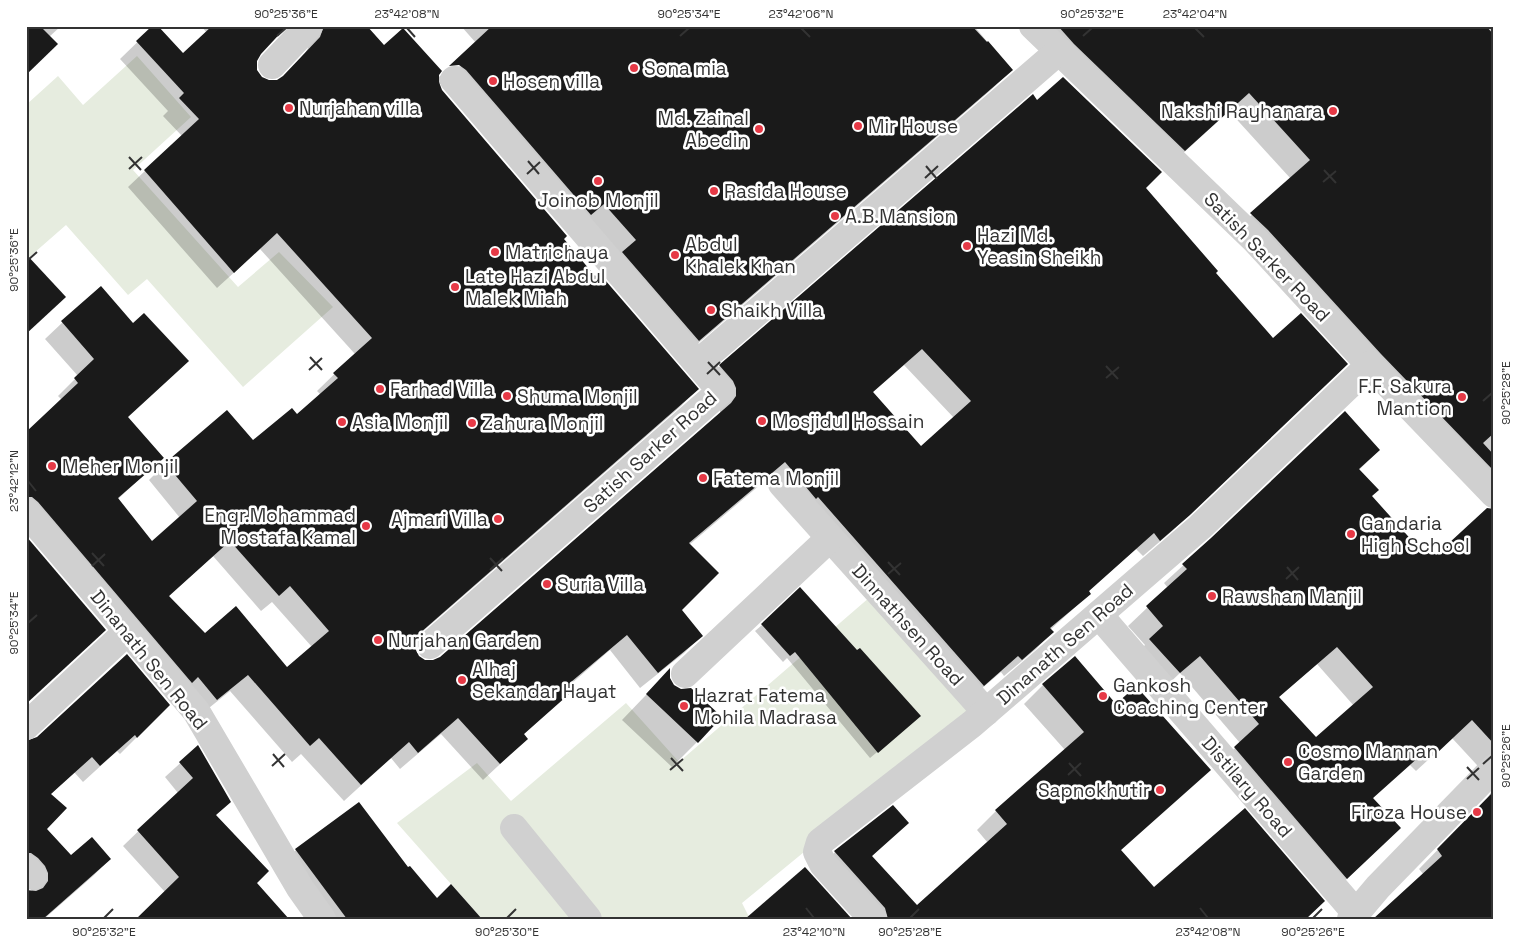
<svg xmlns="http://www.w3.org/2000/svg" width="1520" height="945" font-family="'Space Grotesk',sans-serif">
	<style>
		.green { fill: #e6ecdf }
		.shadow { fill: #0003; fill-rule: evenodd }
		.building { fill: #1a1a1a; fill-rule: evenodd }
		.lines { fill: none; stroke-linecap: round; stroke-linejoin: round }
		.minor { stroke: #d0d0d0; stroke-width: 28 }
		.ticks { fill: none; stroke: #333; stroke-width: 2 }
		.poi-dot { fill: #e63946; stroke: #fff; stroke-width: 2 }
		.labels { text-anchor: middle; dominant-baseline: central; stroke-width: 5; stroke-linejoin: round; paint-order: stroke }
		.poi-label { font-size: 19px; fill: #333; stroke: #fff; text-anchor: start }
		.street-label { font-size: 19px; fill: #333; stroke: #fff }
		.neatline { fill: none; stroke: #333; stroke-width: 2 }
		.ticks-label { font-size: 12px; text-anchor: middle; fill: #333 }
	</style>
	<rect width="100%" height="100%" fill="#fff"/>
	<g class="green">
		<polygon points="137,56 191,117 133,170 238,287 279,252 333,307 243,387 147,279 128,295 66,225 26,260 26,105 58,76 83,105"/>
		<polygon points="870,597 971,715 742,903 750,919 482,919 397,823 477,763 511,801 626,703 679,762"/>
	</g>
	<g class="shadow">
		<polygon points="26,26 61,26 49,37"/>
		<path d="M 154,26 L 183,54 L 207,33 L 201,26 L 365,26 L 384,46 L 436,80 L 449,67 L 465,66 L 476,43 L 461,26 L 974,26 L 1011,70 L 992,89 L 680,359 L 447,88 L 437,82 L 441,91 L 562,240 L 697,389 L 681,406 L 415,638 L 413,648 L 417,656 L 424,661 L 433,662 L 441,658 L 720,414 L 720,405 L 704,383 L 720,366 L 1037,101 L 1145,188 L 1214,273 L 1273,340 L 1330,381 L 1171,532 L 1143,556 L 1136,549 L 1088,592 L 1089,594 L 1072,610 L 1050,630 L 1052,632 L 1036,649 L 1004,676 L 1001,672 L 966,702 L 799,514 L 768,478 L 689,545 L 680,610 L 701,636 L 684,653 L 640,688 L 610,650 L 571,684 L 557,704 L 523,735 L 527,739 L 483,780 L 441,734 L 400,769 L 391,758 L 344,801 L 301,754 L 292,762 L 230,691 L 199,716 L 26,524 L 26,433 L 62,400 L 58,396 L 78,376 L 45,339 L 100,287 L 127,418 L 162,458 L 118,499 L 152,543 L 180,518 L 149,480 L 166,463 L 253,442 L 297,415 L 321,395 L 317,391 L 355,354 L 260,249 L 217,288 L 128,187 L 182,136 L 163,116 L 168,111 L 120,59 ZM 287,27 L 296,27 L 308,39 L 308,48 L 304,55 L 282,78 L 276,81 L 269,82 L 261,78 L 256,69 L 256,61 L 260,54 L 281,31 ZM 904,365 L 954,418 L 921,448 L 873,392 ZM 213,556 L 261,611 L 272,602 L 312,647 L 287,669 L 205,635 L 168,597 Z"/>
		<path d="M 1023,26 L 1494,26 L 1494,919 L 1424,875 L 1419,869 L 1487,799 L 1491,792 L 1491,784 L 1488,777 L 1452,738 L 1416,771 L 1410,765 L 1372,799 L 1380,847 L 1328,897 L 1216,767 L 1240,743 L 1180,673 L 1161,691 L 1131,659 L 1145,645 L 1128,626 L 1168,588 L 1164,583 L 1212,539 L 1379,450 L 1359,470 L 1371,497 L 1424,556 L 1436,557 L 1491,509 L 1487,502 L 1232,233 L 1291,179 L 1229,111 L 1166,169 ZM 1317,664 L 1354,706 L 1316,739 L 1278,698 Z"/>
		<polygon points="762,625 857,652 913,722 870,758 787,658 783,662 755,631"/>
		<polygon points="669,671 669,678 697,742 672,767 622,720"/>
		<polygon points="1043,685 1116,706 1209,770 1120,851 1153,889 1305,919 858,919 816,871 835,852 893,807 907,823 871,857 917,907 988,843 977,830 996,811 1065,750 1024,704"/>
		<polygon points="169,705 120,754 117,751 83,782 74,772 50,795 45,829 71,857 110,859 93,876 44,919 26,919 32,891 26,881 26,742"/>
		<polygon points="198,747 215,816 255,883 165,892 123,846 178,793 165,777"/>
		<polygon points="296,850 408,869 437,900 480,919 311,919 275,870"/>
	</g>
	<g class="building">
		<polygon points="26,26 40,26 58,44 26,75"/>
		<path d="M 152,26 L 158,26 L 183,53 L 212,26 L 287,26 L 261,54 L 257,61 L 257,70 L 262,77 L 269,80 L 277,80 L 283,76 L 320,37 L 324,26 L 367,26 L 384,45 L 403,28 L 442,71 L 439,75 L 439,82 L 442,90 L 567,236 L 564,239 L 595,276 L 599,273 L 699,389 L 420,633 L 415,640 L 415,648 L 419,656 L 425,660 L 433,660 L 440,657 L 731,403 L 736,396 L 736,388 L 733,381 L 719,365 L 1033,94 L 1037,100 L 1063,77 L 1162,172 L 1146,188 L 1218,271 L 1216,273 L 1273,338 L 1301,313 L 1348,364 L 1190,515 L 1160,541 L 1154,533 L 1089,591 L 1091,594 L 1050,628 L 1054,632 L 1022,660 L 1018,656 L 984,686 L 818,497 L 816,499 L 785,462 L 689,543 L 719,573 L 682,610 L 703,636 L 658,673 L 627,635 L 571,682 L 576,688 L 524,734 L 528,739 L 500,764 L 458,718 L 418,753 L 409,742 L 361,785 L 319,738 L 310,746 L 248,675 L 217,700 L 198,677 L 192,683 L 38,502 L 32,497 L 26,497 L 26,432 L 78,383 L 74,378 L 94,359 L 61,321 L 101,286 L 133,323 L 144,313 L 189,361 L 128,417 L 164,458 L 118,498 L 152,541 L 197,501 L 165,463 L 227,410 L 253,440 L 292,408 L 297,414 L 338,378 L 333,373 L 372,338 L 277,233 L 234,273 L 144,170 L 199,119 L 179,98 L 184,93 L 136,41 ZM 922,349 L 971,401 L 921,446 L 873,392 ZM 230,541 L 279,596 L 290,586 L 329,631 L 287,667 L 236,606 L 205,633 L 169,596 Z"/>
		<polygon points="492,26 972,26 987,42 988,41 1013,70 699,341 622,252 636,240 604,204 591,215 466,70 459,65 449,66"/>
		<polygon points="1058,26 1486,26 1494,35 1494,433 1483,443 1494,455 1494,471 1381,354 1268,230 1250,213 1310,160 1249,93 1185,151 1074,44"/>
		<polygon points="26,254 66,297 26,334"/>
		<path d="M 1345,411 L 1380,450 L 1359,469 L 1379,490 L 1372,496 L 1424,554 L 1430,548 L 1436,555 L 1487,508 L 1494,509 L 1494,744 L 1472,720 L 1436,754 L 1430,747 L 1373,798 L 1401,828 L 1347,879 L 1234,747 L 1259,724 L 1200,656 L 1180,673 L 1149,639 L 1163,626 L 1146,606 L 1187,569 L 1182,564 L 1211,538 ZM 1337,647 L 1373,687 L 1316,737 L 1279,697 Z"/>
		<polygon points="26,536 106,630 26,704"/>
		<polygon points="800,587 857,650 860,648 921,716 878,753 795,652 790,656 761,624"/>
		<polygon points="127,654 170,705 137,738 135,735 100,766 92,757 51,794 67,808 47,829 71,855 92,837 111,859 43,919 26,919 26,890 36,891 43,888 48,881 48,873 45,866 38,858 31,853 26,853 26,741 37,737"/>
		<polygon points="1075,656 1116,704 1136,686 1211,770 1121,850 1154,887 1245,808 1325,901 1306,919 888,919 885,908 834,851 893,805 909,823 872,856 917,905 1007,824 995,810 1084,732 1042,684"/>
		<polygon points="670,668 670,678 674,685 681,689 691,688 722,717 698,743 646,694"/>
		<polygon points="198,745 231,802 216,815 269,871 257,883 289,919 136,919 179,877 137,830 193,778 179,762"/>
		<polygon points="1494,791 1494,919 1373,919 1442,856 1437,849"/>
		<polygon points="359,802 408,867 410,866 437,898 451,884 482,919 347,919 295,849"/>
		<polygon points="805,867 852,919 745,919"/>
	</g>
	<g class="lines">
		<g class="minor">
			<polyline points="1033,26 1256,241 1370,365 1494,494"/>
			<polyline points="272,65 309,26"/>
			<polyline points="698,363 1059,51"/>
			<polyline points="782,484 986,712"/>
			<polyline points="26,512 196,711 300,888 322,919"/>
			<polyline points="1099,615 1356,913"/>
			<polyline points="430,645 721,391 454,80"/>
			<polyline points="685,674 830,538"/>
			<polyline points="26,726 128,631"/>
			<polyline points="514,828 588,919"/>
			<polyline points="26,868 33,876"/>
			<polyline points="873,919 823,864 817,852 820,842 972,724 1200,527 1370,365"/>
			<polyline points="1351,919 1378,887 1494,768"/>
		</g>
	</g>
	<path class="ticks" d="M 407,28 L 415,37M 801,28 L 810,37M 1195,28 L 1204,37M 277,36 L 286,28M 680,36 L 689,28M 1083,36 L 1092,28M 129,157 L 141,170M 528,161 L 539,174M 926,166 L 937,179M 129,169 L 142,157M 1324,170 L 1336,183M 527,174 L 540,162M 925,178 L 938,166M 1323,182 L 1336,171M 28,260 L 37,252M 310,357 L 322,370M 708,362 L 720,375M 1106,366 L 1118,379M 309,370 L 322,358M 707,374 L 720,362M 1106,378 L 1119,367M 1483,401 L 1492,393M 28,481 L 36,491M 92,553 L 104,566M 490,558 L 502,571M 888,562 L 900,575M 92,566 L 105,554M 1287,567 L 1298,580M 490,570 L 503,558M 888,574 L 901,563M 1286,579 L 1299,567M 28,623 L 37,615M 273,754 L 284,767M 671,758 L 683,771M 1069,763 L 1081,776M 1483,764 L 1492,756M 272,766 L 285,754M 1467,767 L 1479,780M 670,770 L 683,759M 1068,775 L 1081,763M 1467,779 L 1479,768M 806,908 L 814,918M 1200,908 L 1208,918M 104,918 L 113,909M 507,918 L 516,909M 910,918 L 919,909M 1313,918 L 1322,909"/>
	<g class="poi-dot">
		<circle cx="634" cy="68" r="5"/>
		<circle cx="493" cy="81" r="5"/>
		<circle cx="289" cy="108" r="5"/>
		<circle cx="1333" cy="111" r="5"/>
		<circle cx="858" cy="126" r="5"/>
		<circle cx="759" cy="129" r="5"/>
		<circle cx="598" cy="181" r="5"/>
		<circle cx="714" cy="191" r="5"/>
		<circle cx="835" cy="216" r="5"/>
		<circle cx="967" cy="246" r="5"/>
		<circle cx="495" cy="252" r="5"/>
		<circle cx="675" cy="255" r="5"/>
		<circle cx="455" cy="287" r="5"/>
		<circle cx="711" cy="310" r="5"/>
		<circle cx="380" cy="389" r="5"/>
		<circle cx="507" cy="396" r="5"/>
		<circle cx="1462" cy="397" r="5"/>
		<circle cx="762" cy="421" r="5"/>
		<circle cx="342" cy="422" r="5"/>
		<circle cx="472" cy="423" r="5"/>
		<circle cx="52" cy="466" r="5"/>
		<circle cx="703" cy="478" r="5"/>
		<circle cx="498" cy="519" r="5"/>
		<circle cx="366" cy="526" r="5"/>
		<circle cx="1351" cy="534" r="5"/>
		<circle cx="547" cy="584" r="5"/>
		<circle cx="1212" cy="596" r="5"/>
		<circle cx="378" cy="640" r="5"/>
		<circle cx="462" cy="680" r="5"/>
		<circle cx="1103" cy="696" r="5"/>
		<circle cx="684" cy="706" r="5"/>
		<circle cx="1288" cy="762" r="5"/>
		<circle cx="1160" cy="790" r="5"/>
		<circle cx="1477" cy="812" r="5"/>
	</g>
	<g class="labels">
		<g class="poi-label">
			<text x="644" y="68">Sona mia</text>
			<text x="503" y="81">Hosen villa</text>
			<text x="299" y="108">Nurjahan villa</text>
			<text x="1323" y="111" text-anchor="end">Nakshi Rayhanara</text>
			<text x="749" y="118" text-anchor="end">Md. Zainal<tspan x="749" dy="22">Abedin</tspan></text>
			<text x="868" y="126">Mir House</text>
			<text x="724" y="191">Rasida House</text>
			<text x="598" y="200" text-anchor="middle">Joinob Monjil</text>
			<text x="845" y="216">A.B.Mansion</text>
			<text x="977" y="235">Hazi Md.<tspan x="977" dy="22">Yeasin Sheikh</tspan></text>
			<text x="685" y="244">Abdul<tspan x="685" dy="22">Khalek Khan</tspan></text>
			<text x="505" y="252">Matrichaya</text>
			<text x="465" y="276">Late Hazi Abdul<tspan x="465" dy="22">Malek Miah</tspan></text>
			<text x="721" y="310">Shaikh Villa</text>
			<text x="1452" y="386" text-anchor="end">F.F. Sakura<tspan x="1452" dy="22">Mantion</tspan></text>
			<text x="390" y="389">Farhad Villa</text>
			<text x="517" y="396">Shuma Monjil</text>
			<text x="772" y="421">Mosjidul Hossain</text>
			<text x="352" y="422">Asia Monjil</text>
			<text x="482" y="423">Zahura Monjil</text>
			<text x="62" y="466">Meher Monjil</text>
			<text x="713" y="478">Fatema Monjil</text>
			<text x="356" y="515" text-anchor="end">Engr.Mohammad<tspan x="356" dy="22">Mostafa Kamal</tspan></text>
			<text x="488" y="519" text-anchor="end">Ajmari Villa</text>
			<text x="1361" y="523">Gandaria<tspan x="1361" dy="22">High School</tspan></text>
			<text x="557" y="584">Suria Villa</text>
			<text x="1222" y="596">Rawshan Manjil</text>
			<text x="388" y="640">Nurjahan Garden</text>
			<text x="472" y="669">Alhaj<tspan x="472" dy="22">Sekandar Hayat</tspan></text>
			<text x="1113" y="685">Gankosh<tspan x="1113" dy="22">Coaching Center</tspan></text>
			<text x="694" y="695">Hazrat Fatema<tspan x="694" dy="22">Mohila Madrasa</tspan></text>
			<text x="1298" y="751">Cosmo Mannan<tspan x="1298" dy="22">Garden</tspan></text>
			<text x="1150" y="790" text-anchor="end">Sapnokhutir</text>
			<text x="1467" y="812" text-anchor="end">Firoza House</text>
		</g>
		<g class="street-label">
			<text transform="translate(1267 257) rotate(46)">Satish Sarker Road</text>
			<text transform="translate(650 452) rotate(-42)">Satish Sarker Road</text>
			<text transform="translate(908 625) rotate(48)">Dinnathsen Road</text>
			<text transform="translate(1065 644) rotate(-41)">Dinanath Sen Road</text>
			<text transform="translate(149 660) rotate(51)">Dinanath Sen Road</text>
			<text transform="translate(1247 787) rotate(49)">Distilary Road</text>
		</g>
	</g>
	<rect width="1520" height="945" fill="none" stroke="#ffffff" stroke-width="55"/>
	<rect x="28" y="28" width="1464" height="890" class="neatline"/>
	<g class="ticks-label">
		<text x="286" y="18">90°25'36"E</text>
		<text x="407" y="18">23°42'08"N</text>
		<text x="689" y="18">90°25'34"E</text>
		<text x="801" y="18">23°42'06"N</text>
		<text x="1092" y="18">90°25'32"E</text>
		<text x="1195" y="18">23°42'04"N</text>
		<text transform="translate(14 260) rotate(-90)" y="4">90°25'36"E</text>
		<text transform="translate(1506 393) rotate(-90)" y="4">90°25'28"E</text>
		<text transform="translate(14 481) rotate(-90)" y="4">23°42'12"N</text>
		<text transform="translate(14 623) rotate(-90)" y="4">90°25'34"E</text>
		<text transform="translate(1506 756) rotate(-90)" y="4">90°25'26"E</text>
		<text x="104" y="936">90°25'32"E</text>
		<text x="507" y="936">90°25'30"E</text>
		<text x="814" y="936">23°42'10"N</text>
		<text x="910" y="936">90°25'28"E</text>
		<text x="1208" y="936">23°42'08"N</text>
		<text x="1313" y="936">90°25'26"E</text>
	</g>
</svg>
